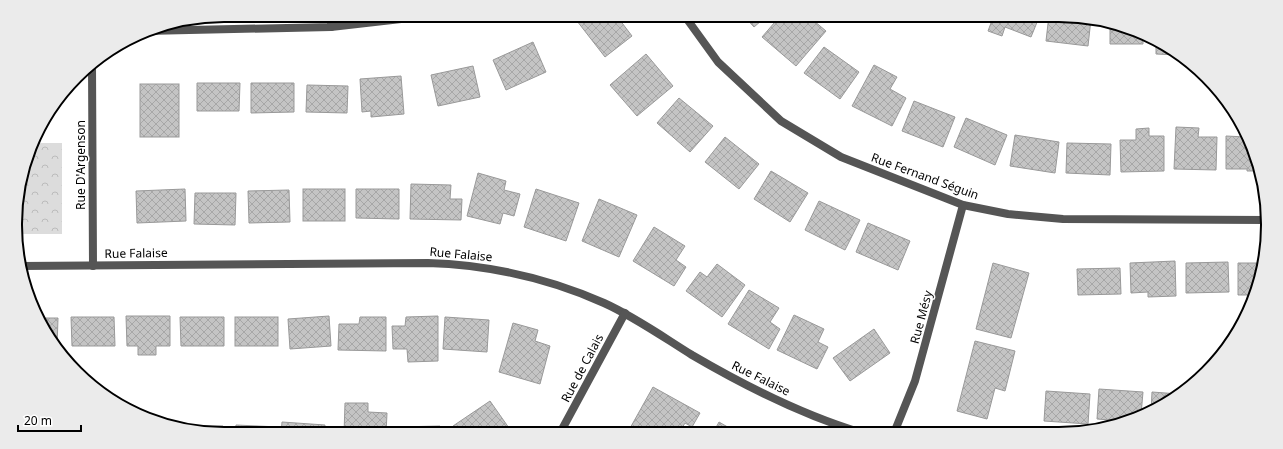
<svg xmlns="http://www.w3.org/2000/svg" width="1283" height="449" font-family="'Noto Sans',sans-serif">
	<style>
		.park { fill: url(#park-crowns) }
		.building { fill: url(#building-cross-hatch); stroke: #999 }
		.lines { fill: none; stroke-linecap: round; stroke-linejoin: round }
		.minor { stroke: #555; stroke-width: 8 }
		.labels { text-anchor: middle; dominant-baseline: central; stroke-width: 3; stroke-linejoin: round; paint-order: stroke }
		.street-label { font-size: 12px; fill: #000; stroke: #fff }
		.rim { fill: none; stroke: #000; stroke-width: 2 }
	</style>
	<defs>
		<pattern id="park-crowns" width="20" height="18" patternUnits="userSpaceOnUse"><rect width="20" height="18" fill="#dcdcdc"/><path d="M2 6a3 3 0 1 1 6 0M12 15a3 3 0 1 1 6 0" fill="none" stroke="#bbb"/></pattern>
		<pattern id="building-cross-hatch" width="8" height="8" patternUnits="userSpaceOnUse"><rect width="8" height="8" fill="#c4c4c4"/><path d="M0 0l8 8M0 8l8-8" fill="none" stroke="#a7a7a7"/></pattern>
	</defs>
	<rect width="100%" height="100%" fill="#fff"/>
	<polygon class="park" points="33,143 62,143 62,234 19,234 17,197"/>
	<g class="building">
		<polygon points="585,15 616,15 632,36 605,57 577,21"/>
		<polygon points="743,15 768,15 754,27"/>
		<polygon points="781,15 807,15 826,31 796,66 762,37"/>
		<polygon points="994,15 1040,15 1031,37 1005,27 1002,36 988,31"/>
		<polygon points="1049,15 1091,19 1088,46 1046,41"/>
		<polygon points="1110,22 1143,37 1143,44 1110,44"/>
		<polygon points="533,42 546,72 506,90 493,60"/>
		<polygon points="1156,44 1178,54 1178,55 1156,54"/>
		<polygon points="824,47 859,72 840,99 804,73"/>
		<polygon points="646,54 673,86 637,116 610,85"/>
		<polygon points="874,65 897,77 890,89 906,98 892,126 852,106"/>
		<polygon points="473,66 480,97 438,106 431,75"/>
		<polygon points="401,76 404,114 371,117 371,111 362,112 360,79"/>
		<polygon points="197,83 240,83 239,111 197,111"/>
		<polygon points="251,83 294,83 294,112 251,113"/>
		<rect x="140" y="84" width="39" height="53"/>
		<polygon points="307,85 348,86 347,113 306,112"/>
		<polygon points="679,98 713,126 690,152 657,123"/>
		<polygon points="914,101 955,117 943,147 902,131"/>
		<polygon points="966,118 1007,135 995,165 954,147"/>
		<polygon points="1176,127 1199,128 1198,137 1217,137 1216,170 1174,169"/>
		<polygon points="1149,128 1149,136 1164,136 1164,171 1121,172 1120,140 1136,140 1136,129"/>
		<polygon points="1015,135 1059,142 1055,173 1010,166"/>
		<polygon points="1226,136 1246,137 1257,171 1247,171 1247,169 1226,169"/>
		<polygon points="725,137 759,164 739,189 705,162"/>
		<polygon points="1067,143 1111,144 1110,175 1066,173"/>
		<polygon points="771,171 808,193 790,222 754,199"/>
		<polygon points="478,173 506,181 504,190 520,194 514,216 503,213 500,224 467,216"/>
		<polygon points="411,184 451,185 450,199 462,199 461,220 410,219"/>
		<polygon points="185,189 186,221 137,223 136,191"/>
		<rect x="303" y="189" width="42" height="32"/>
		<polygon points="356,189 399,189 399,219 356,218"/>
		<polygon points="536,189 579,203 566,241 524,227"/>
		<polygon points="289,190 290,222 249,223 248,191"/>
		<polygon points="195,193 236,193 235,225 194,224"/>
		<polygon points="599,199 637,215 619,257 582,241"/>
		<polygon points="819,201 860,220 845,250 805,230"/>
		<polygon points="868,223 910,241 898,270 856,252"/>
		<polygon points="654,227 685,246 676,260 686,267 674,286 633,261"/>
		<polygon points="1175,261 1176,296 1148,297 1148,292 1131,293 1130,263"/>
		<polygon points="1228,262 1229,292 1186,293 1186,263"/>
		<polygon points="993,263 1029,273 1011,338 976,329"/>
		<polygon points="1238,263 1262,263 1261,279 1254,295 1238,295"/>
		<polygon points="717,264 745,285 722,317 686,291 700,272 707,277"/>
		<polygon points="1120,268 1121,294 1078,295 1077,269"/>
		<polygon points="749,290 779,308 770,322 780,329 769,349 728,324"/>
		<polygon points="794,315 824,329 818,342 828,347 817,369 777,350"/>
		<polygon points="126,316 170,316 170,346 156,346 156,355 138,355 138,346 127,346"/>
		<polygon points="329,316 331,346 290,349 288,319"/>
		<polygon points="438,316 438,361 408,362 407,349 393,349 392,326 405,326 406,317"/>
		<polygon points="71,317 114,317 115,346 72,346"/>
		<polygon points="180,317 224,317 224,346 181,346"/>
		<rect x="235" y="317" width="43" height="29"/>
		<polygon points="360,317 386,317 386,351 338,350 339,324 359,324"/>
		<polygon points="445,317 489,320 487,352 443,349"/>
		<polygon points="40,318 58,318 57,348 50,341"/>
		<polygon points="513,323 538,330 535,341 550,346 540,384 499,372"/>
		<polygon points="874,329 890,353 850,381 833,358"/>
		<polygon points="975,341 1015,351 1005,391 995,388 987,419 957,411"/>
		<polygon points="653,387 700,413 692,427 685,423 679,433 635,433 629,430"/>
		<polygon points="1099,389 1143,392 1141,415 1123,421 1097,419"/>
		<polygon points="1046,391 1090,394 1088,424 1044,421"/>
		<polygon points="1152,392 1179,394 1151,412"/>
		<polygon points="490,401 509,428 501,433 458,434 453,426"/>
		<polygon points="345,403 368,403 368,412 387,413 386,434 344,434"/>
		<polygon points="282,422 325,425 324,434 281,434"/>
		<polygon points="719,422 738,433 713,433"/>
		<polygon points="236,425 279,427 278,434 235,434"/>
		<polygon points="223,426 223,434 180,428"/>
		<polygon points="440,426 440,434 397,434 397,427"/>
	</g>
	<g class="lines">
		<g class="minor">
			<polyline points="331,15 331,27"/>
			<polyline points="684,15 718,62 781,121 841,157 963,205 1008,214 1063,219 1265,220"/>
			<polyline points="145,31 331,27 436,15"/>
			<polyline points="92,64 93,266"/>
			<path d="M 21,266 L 428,263 C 490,265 548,278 604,303 C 635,317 663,337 692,355 C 745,386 802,415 862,433"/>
			<polyline points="560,433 625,313"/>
			<polyline points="894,433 915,381 963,205"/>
		</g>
	</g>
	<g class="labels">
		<g class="street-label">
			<text transform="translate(80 165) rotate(-90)">Rue D'Argenson</text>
			<text transform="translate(925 176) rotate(20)">Rue Fernand Séguin</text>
			<text transform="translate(136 253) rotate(-1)">Rue Falaise</text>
			<text transform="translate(461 254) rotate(5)">Rue Falaise</text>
			<text transform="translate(921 317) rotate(-75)">Rue Mésy</text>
			<text transform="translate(582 368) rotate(-62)">Rue de Calais</text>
			<text transform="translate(761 378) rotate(26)">Rue Falaise</text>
		</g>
	</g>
	<path d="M0 0H1283V449H0ZM224 22H1059A202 202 0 0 1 1261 224V225A202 202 0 0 1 1059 427H224A202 202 0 0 1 22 225V224A202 202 0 0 1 224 22Z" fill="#ebebeb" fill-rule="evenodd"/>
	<path class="rim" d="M224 22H1059A202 202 0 0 1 1261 224V225A202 202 0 0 1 1059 427H224A202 202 0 0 1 22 225V224A202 202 0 0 1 224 22Z"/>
	<path d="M18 425v6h63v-6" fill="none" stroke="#000000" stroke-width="2"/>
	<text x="24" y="425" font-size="12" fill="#000000" stroke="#ffffff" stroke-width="3" paint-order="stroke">20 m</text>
</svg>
